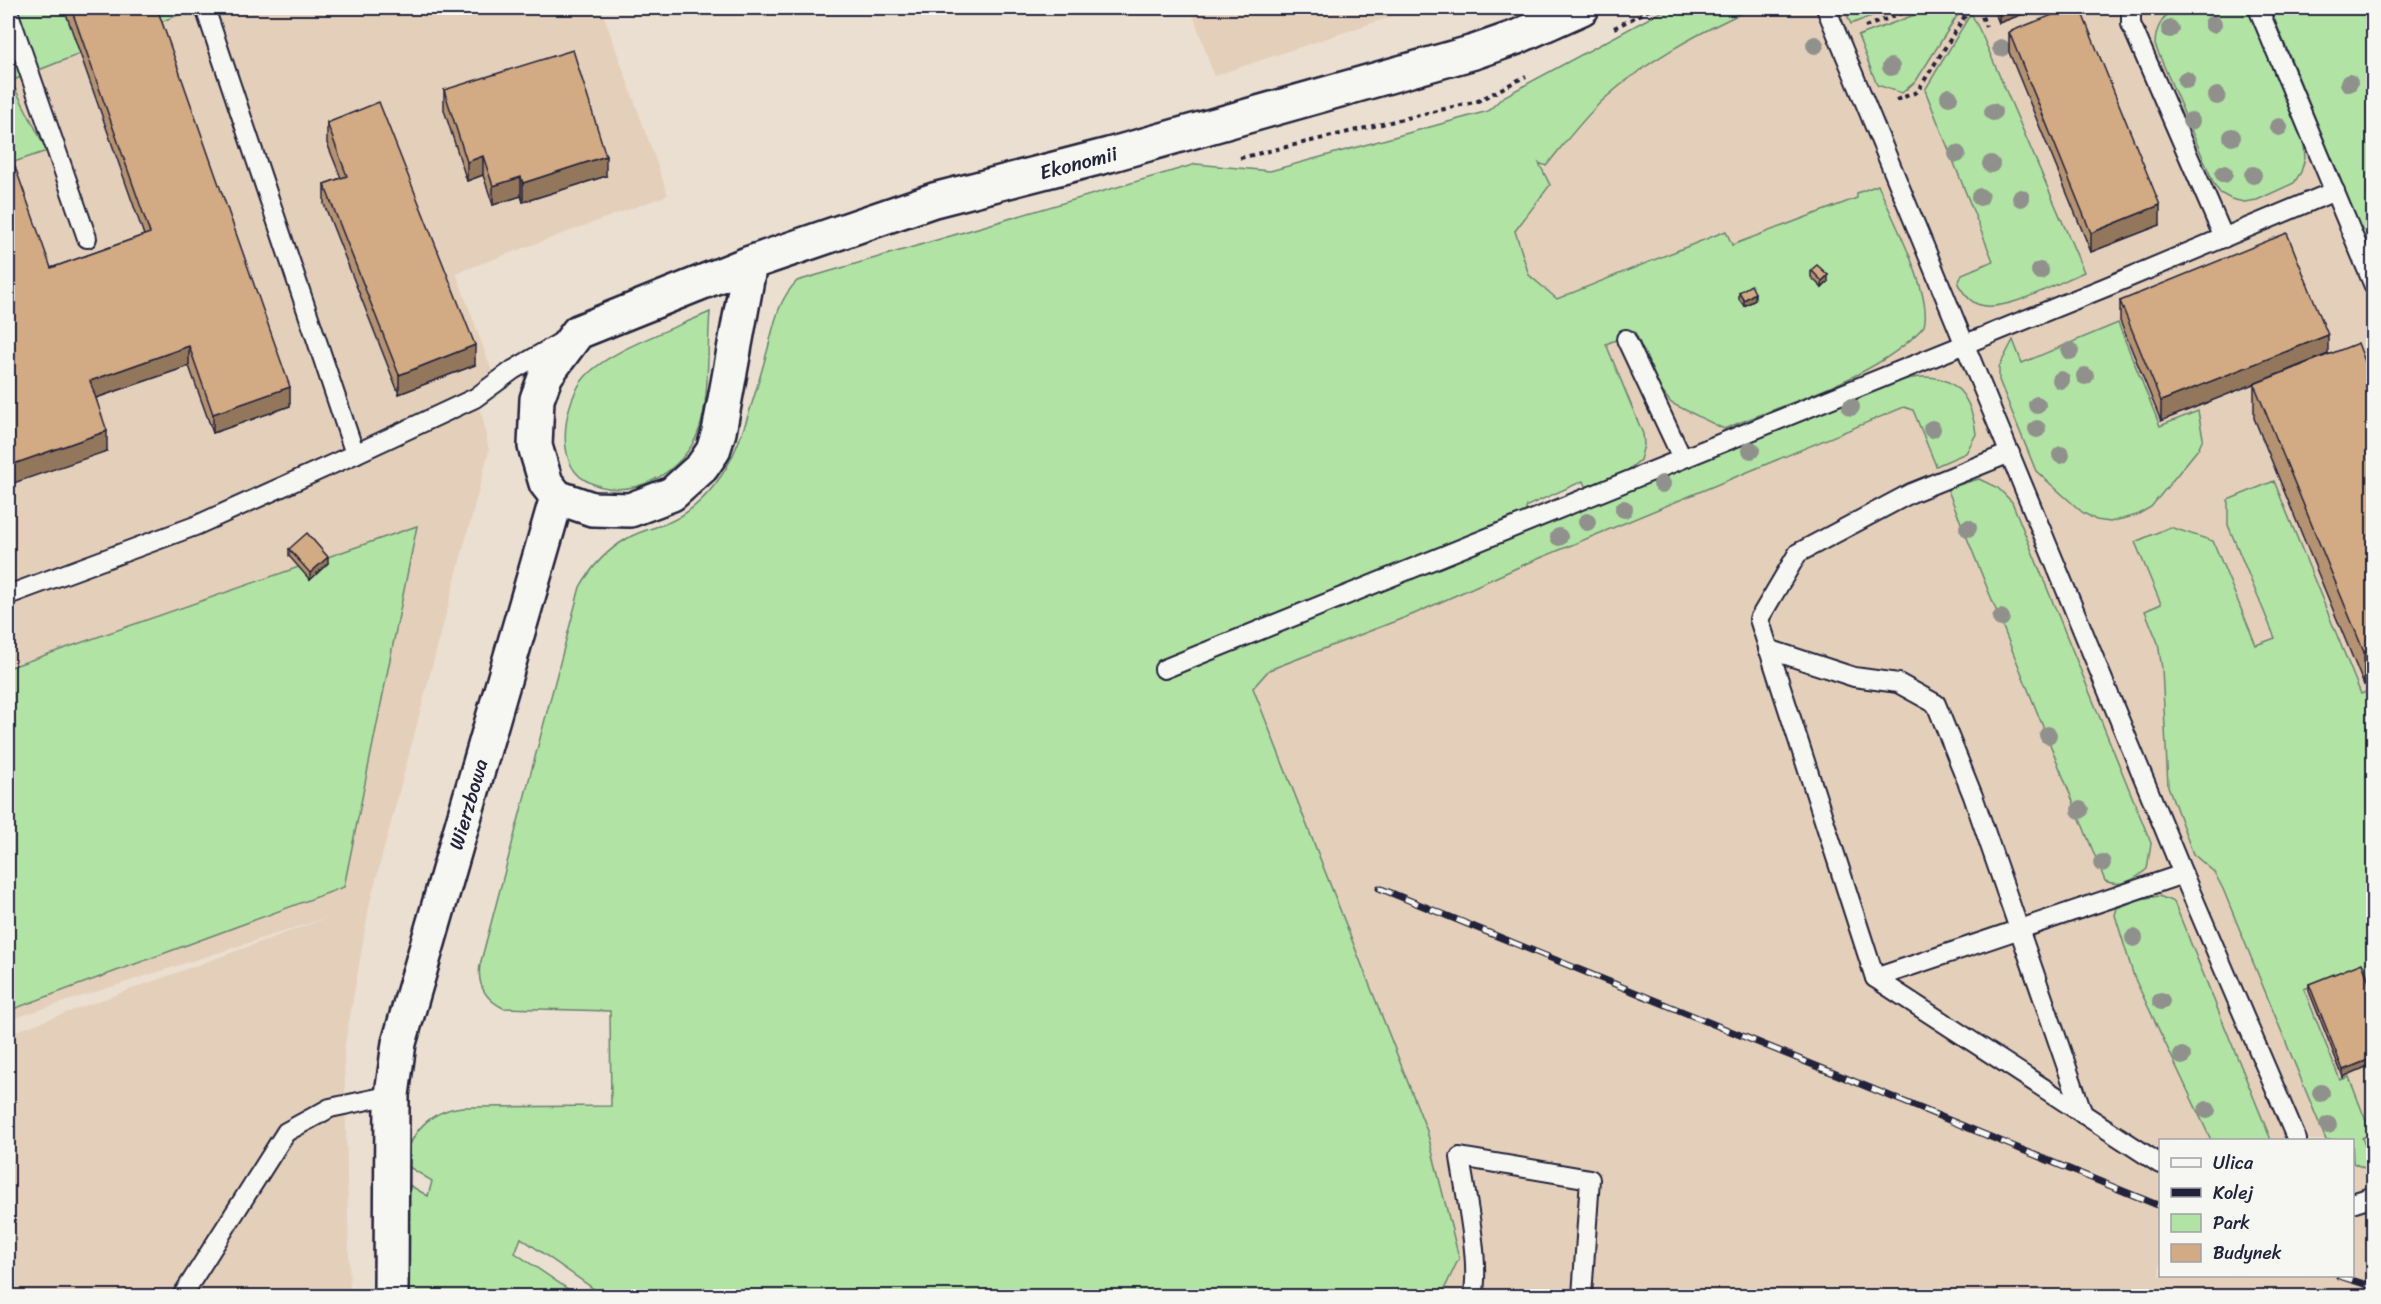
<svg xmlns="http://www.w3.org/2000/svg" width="2381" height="1304" font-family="Sriracha,sans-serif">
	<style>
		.built { fill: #e4cfba; fill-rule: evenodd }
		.green { fill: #b1e3a4; stroke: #6a8270; stroke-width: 1.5 }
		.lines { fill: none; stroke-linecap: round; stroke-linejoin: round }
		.lane-casing { stroke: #22223b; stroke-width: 22 }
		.street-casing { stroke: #22223b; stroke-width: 38 }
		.path { stroke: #22223b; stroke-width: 4; stroke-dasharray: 4.5 4.5; stroke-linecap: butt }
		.lane { stroke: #f6f6f2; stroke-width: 18 }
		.street { stroke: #f6f6f2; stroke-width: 33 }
		.rail-casing { stroke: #22223b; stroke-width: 7 }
		.rail { stroke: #f6f6f2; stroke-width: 4.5; stroke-dasharray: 14; stroke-linecap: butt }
		.tree { fill: #90918d }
		.wall { fill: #b59271; stroke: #22223b; stroke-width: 1.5 }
		.shaded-wall { fill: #93775c; stroke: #22223b; stroke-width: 1.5 }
		.building { fill: #d2aa83; stroke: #22223b; stroke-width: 1.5 }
		.labels { text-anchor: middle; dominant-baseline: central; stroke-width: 6; stroke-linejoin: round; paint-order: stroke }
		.street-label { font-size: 20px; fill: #22223b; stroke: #f6f6f2 }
	</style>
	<rect width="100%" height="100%" fill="#ebdfd1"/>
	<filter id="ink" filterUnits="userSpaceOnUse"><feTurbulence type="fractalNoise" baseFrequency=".0167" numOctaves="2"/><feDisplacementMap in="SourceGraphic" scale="12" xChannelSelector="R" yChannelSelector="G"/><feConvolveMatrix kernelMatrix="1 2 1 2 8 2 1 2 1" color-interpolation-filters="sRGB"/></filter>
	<g filter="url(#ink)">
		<g class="built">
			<polygon points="8,8 601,8 668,195 456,273 494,377 470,386 483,419 489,451 370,902 344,1050 350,1296 8,1296 8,1034 332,916 8,1020"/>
			<polygon points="1191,8 1417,8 1214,76"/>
			<path d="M 1752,8 L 2360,8 L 2374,40 L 2373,1296 L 1187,1296 L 1223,688 L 1361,579 L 1585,486 L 1495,256 L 1531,183 L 1603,100 L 1635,73 L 1683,41 ZM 2160,1140 L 2352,1140 L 2352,1276 L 2160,1276 Z"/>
		</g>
		<g class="green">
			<polygon points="8,8 196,8 11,81 47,151 8,164"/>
			<path d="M 1668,8 L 1752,8 C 1699,33 1647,60 1603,100 C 1582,120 1564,144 1546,166 L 1539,163 L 1550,185 L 1515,231 L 1529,275 L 1557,299 L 1726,231 L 1732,245 L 1857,198 L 1857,193 L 1878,185 C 1892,217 1933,295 1924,326 C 1882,376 1784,404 1724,429 L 1671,403 L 1661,390 L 1635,332 L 1606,344 L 1643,434 L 1644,445 L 1640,460 L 1615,481 L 1599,487 L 1585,486 L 1583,481 L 1527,506 L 1519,534 L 1895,382 C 1943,368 1970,383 1976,434 L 1966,453 L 1936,466 L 1913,410 L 1904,407 L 1521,566 L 1414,614 L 1269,670 L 1253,688 L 1427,1131 L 1459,1258 L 1441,1296 L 604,1296 L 521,1238 L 515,1253 L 578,1296 L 407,1296 L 406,1183 L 428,1196 L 432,1181 L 406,1165 C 408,1132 430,1111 462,1107 L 611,1106 L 610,1011 L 503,1008 C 485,999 477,985 480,965 L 580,587 C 592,566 607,550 628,538 C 638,532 650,529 662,525 C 686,517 707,497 721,476 C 741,448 757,387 767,352 C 774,326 777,301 797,281 L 1196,164 L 1270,171 L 1488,111 L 1503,97 Z"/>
			<polygon points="1844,8 1892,8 1851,24"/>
			<polygon points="1933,8 1962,8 1916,81 1902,93 1877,85 1858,36"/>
			<path d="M 2175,8 L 2247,8 L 2304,145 L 2305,158 L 2301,172 L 2294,183 L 2257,200 L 2244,202 L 2231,199 L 2220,193 L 2214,184 L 2155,45 C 2155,29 2162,17 2175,8 Z"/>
			<polygon points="2270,8 2373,8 2373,259 2363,234"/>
			<path d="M 1971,13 L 1982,35 L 2084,272 C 2059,282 2003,315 1977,304 C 1968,300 1963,292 1958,284 L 1962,274 L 1993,261 L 1925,90 Z"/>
			<path d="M 710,312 C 707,345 710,400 699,430 C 684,473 628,505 585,480 C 553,462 565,399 585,377 C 609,350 675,328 710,312 Z"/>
			<polygon points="2118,323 2160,426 2198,411 2203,438 2198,449 2151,507 2137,515 2110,522 2096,520 2082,512 2036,471 1999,380 1999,367 2013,340 2022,363"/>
			<path d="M 1979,479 L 1998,488 L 2012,502 L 2151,843 L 2147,869 C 2135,880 2121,888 2105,881 L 1947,488 Z"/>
			<polygon points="2274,481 2361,694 2373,689 2373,990 2364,965 2304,989 2340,1080 2349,1077 2371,1134 2362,1138 2373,1165 2373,1172 2353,1163 2352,1140 2326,1140 2223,889 2214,872 2193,854 2168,786 2162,669 2158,643 2145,611 2161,604 2135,542 2170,527 2213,541 2256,645 2275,638 2228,525 2228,500"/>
			<polygon points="417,526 344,887 8,1011 8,668"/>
			<polygon points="2159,896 2174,902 2271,1140 2211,1140 2134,977 2115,915 2117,908 2140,899"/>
		</g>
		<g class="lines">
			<g class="lane-casing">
				<g id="lane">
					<polyline points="205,8 355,454"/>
					<polyline points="1826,8 2183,874 2297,1140"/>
					<polyline points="2131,8 2131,24 2224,238"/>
					<polyline points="2258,8 2374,286"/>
					<polyline points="8,11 87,238"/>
					<polyline points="1626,339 1682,458"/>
					<polyline points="2010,453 1911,493 1798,553 1759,619 1875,978 2160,1164"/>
					<polyline points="8,595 195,526 355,454 475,398 513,370 561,342"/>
					<polyline points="1768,649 1854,677 1898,683 1936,704 1973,796 2083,1114"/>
					<polyline points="1164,669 2106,287 2335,191"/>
					<polyline points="1875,978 2183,874"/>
					<polyline points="2352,1203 2374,1196"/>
					<polyline points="182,1296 286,1132 330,1108 392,1095"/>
					<path d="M 1473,1296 C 1481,1263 1465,1193 1460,1157 L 1590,1179 L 1582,1296"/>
				</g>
			</g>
			<g class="street-casing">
				<g id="street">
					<path id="s1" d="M 750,263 L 719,432 L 713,451 L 702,467 L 672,494 L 630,510 L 592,509 L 557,497 L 546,483 L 535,446 L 537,399 L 546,375 L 578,332 L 750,263 L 934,200 L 1109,155 L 1474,52 L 1517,37 L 1582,8"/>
					<path id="s2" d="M 391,1296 L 392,1095 L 399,1043 L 557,497"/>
				</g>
			</g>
			<g class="path">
				<polyline points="1979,8 1986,27"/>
				<polyline points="1865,27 1915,8"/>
				<polyline points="1614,28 1653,8"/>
				<polyline points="1896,100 1917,92 1970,8"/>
				<polyline points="1240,158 1478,101 1526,76"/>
			</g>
			<use href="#lane" class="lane"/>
			<use href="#street" class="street"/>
			<g class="rail-casing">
				<g id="rail">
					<polyline points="1379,888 2160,1206"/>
					<polyline points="2339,1276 2374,1287"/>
				</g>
			</g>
			<use href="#rail" class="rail"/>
		</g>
		<g class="tree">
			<circle cx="2213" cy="24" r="9"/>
			<circle cx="2170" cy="29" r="9"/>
			<circle cx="1815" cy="45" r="9"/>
			<circle cx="2001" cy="48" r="9"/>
			<circle cx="1891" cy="67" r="9"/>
			<circle cx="2186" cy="80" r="9"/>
			<circle cx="2349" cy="83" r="9"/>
			<circle cx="2217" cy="96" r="9"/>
			<circle cx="1949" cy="97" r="9"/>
			<circle cx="1993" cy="112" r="9"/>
			<circle cx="2191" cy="121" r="9"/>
			<circle cx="2279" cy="127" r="9"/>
			<circle cx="2232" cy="137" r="9"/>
			<circle cx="1957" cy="154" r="9"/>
			<circle cx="1991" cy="164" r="9"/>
			<circle cx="2224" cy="174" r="9"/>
			<circle cx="2253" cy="175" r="9"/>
			<circle cx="1980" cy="197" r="9"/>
			<circle cx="2021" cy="198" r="9"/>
			<circle cx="2040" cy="271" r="9"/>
			<circle cx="2070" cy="351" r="9"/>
			<circle cx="2085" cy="376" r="9"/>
			<circle cx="2061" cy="380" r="9"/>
			<circle cx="2037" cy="405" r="9"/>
			<circle cx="1851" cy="407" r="9"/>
			<circle cx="1932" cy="429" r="9"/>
			<circle cx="2037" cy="429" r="9"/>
			<circle cx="1751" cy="450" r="9"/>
			<circle cx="2061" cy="455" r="9"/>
			<circle cx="1662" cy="484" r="9"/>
			<circle cx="1624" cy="509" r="9"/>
			<circle cx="1587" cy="522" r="9"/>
			<circle cx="1968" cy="528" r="9"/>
			<circle cx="1559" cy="537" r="9"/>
			<circle cx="2001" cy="618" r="9"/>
			<circle cx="2048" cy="735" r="9"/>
			<circle cx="2080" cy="810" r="9"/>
			<circle cx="2102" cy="863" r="9"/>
			<circle cx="2134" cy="938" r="9"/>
			<circle cx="2161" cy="1001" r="9"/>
			<circle cx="2182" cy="1056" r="9"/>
			<circle cx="2321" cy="1093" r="9"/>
			<circle cx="2207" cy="1110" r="9"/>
			<circle cx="2328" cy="1125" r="9"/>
		</g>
		<g class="wall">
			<polygon points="64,8 157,8 290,406 213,433 189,366 96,398 107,451 51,268 144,235"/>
			<polygon points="1993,8 2039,8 1999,23"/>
			<polygon points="2009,32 2160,225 2091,252 2009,52"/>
			<polygon points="444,90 606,176 523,202 521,196 493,205 483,175 467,181 444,110"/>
			<polygon points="327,123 475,365 399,394 324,204 324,184 341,178 327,143"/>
			<polygon points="1811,270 1828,282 1822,288 1811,277"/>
			<polygon points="1739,292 1755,300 1744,306 1739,299"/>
			<polygon points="2120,301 2328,354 2161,421 2120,321"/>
			<polygon points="2373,382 2364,685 2254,418 2254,384"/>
			<polygon points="289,549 328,563 310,580 289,556"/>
			<polygon points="2309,984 2373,993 2343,1077 2309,991"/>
		</g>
		<g class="shaded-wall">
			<polygon points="2005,8 2039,8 1999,23 1999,10"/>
			<polygon points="483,156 483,175 467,181 467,162"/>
			<polygon points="606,156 606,176 523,202 523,183"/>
			<polygon points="521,177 521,196 493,205 493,186"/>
			<polygon points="2160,205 2160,225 2091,252 2091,233"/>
			<polygon points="1828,275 1828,282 1822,288 1822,281"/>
			<polygon points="1755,293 1755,300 1744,306 1744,300"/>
			<polygon points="2328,335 2328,354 2161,421 2161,401"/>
			<polygon points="475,345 475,365 399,394 399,375"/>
			<polygon points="189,346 189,366 90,400 90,381"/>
			<polygon points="290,387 290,406 213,433 213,414"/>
			<polygon points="107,431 107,451 8,485 8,466"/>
			<polygon points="328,557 328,563 310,580 310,573"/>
			<polygon points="2373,648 2373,681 2364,685 2364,652"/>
			<polygon points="2373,1058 2373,1064 2343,1077 2343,1070"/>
		</g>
		<g class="building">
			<polygon points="71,8 157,8 290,387 213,414 189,346 90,381 107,431 8,466 8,163 13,161 51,268 150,233"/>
			<polygon points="2070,8 2080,8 2160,205 2091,233 2009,32"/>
			<polygon points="573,50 606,156 523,183 521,177 493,186 483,156 467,162 444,90"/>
			<polygon points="379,102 475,345 399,375 324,184 347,176 327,123"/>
			<polygon points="2287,233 2328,335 2161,401 2120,301"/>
			<polygon points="1817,265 1828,275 1822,281 1811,270"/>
			<polygon points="1751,285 1755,293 1744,300 1739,292"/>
			<polygon points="2358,343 2373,382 2373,648 2364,652 2254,384"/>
			<polygon points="307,533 328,557 310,573 289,549"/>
			<polygon points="2362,963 2373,993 2373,1058 2343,1070 2309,984"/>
		</g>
	</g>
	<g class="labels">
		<g class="street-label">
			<text stroke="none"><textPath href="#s1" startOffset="1083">Ekonomii</textPath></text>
			<text stroke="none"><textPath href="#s2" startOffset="502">Wierzbowa</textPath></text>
		</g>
	</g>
	<rect width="2381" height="1304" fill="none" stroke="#f6f6f2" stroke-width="30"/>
	<rect x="15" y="15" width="2351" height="1274" fill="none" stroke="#22223b" stroke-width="2" filter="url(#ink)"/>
	<rect x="2159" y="1139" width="195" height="138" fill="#f6f6f2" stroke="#a1a1a9" stroke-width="1.5"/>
	<rect x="2171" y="1158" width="30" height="9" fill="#f6f6f2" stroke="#a1a1a9" stroke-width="1.5"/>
	<text x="2213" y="1169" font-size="18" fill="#22223b">Ulica</text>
	<rect x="2171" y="1188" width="30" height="9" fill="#22223b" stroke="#a1a1a9" stroke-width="1.5"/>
	<text x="2213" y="1199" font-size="18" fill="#22223b">Kolej</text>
	<rect x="2171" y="1214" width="30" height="18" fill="#b1e3a4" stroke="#a1a1a9" stroke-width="1.5"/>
	<text x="2213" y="1229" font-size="18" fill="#22223b">Park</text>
	<rect x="2171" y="1244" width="30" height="18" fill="#d2aa83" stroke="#a1a1a9" stroke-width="1.5"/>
	<text x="2213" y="1259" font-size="18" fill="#22223b">Budynek</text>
</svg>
